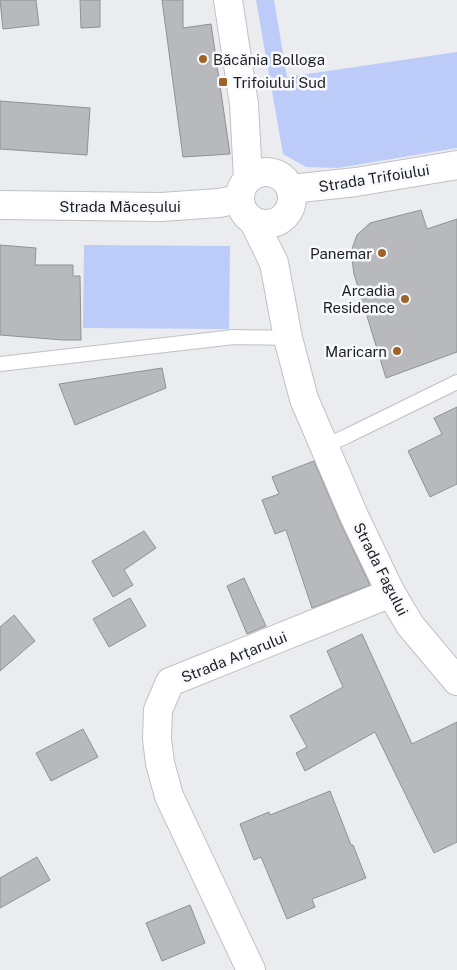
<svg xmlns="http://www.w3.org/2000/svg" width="457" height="970" font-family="'Public Sans',sans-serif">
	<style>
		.green { fill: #bccbf7 }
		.building { fill: #b8b9bc; stroke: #909194 }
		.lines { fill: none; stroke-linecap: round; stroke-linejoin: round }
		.service-casing { stroke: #c0c1c4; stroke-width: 16 }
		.minor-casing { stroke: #c0c1c4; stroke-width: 30 }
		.tertiary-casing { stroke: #c0c1c4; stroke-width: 30 }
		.secondary-casing { stroke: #c0c1c4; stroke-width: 30 }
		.service { stroke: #fff; stroke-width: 14 }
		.minor { stroke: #fff; stroke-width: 28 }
		.tertiary { stroke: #fff; stroke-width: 28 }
		.secondary { stroke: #fff; stroke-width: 28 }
		.poi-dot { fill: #9f6227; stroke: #f8f9fd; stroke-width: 2 }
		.labels { text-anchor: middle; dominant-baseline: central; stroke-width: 5; stroke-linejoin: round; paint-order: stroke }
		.poi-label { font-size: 15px; fill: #1f1f20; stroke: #f8f9fd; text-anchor: end }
		.street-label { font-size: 15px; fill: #1f1f20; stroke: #f8f9fd }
	</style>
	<rect width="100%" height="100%" fill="#ebecf0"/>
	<g class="green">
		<polygon points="256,0 274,0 287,77 457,52 457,148 338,168 306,167 283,154"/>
		<polygon points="84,245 230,246 229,329 83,328"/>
	</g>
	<g class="building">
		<polygon points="0,0 36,0 39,25 3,29"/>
		<polygon points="80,0 100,0 100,27 81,28"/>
		<polygon points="162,0 183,0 183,28 211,24 230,154 183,157"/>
		<polygon points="0,101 90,108 87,155 0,149"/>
		<polygon points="421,210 427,229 457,219 457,352 386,378 354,274 351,252 357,235 370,223"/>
		<polygon points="0,245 36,248 35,265 73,265 73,276 80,276 81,340 63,340 0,335"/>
		<polygon points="162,368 166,388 75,425 59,384"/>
		<polygon points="457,407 457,484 430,497 408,451 442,434 434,418"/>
		<polygon points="314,461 341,524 370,585 312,608 286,530 275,534 262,500 279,494 272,477"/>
		<polygon points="144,531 156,548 124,570 133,585 113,597 92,561"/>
		<polygon points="244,578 266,626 247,634 227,586"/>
		<polygon points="130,598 146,626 109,647 93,619"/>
		<polygon points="14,615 35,641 0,671 0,627"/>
		<polygon points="362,634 412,744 457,722 457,842 434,853 375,732 305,771 296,753 307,747 290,716 343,687 327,651"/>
		<polygon points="83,729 98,757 51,781 36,753"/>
		<polygon points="330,791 351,845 353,845 366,878 312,899 315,907 287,919 261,857 254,860 240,824 269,812 270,815"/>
		<polygon points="37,857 50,880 0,908 0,878"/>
		<polygon points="190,905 205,943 162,961 146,923"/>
	</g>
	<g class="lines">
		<g class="service-casing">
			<g id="service">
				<polyline points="0,364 234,337 288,338"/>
				<polyline points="324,446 345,437 457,382"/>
			</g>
		</g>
		<g class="minor-casing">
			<g id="minor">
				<polyline points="0,205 161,207 219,203 239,199"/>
				<polyline points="251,970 169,796 160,763 157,739 158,710 170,682 391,593"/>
			</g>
		</g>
		<g class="tertiary-casing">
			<polyline id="tertiary" points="291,189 356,182 457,165"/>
		</g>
		<g class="secondary-casing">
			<g id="secondary">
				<polyline points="228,0 244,104 248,178"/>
				<circle cx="266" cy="198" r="26"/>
				<polyline points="254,222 274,263 288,338 304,399 355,518 391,593 410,625 457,681"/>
			</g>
		</g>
		<use href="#service" class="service"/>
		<use href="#minor" class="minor"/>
		<use href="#tertiary" class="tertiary"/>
		<use href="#secondary" class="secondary"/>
	</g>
	<g class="poi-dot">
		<circle cx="203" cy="59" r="5"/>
		<rect x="218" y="77" width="10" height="10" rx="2.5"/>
		<circle cx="382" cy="253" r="5"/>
		<circle cx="405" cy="299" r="5"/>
		<circle cx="397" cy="351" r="5"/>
	</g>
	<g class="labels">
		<g class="poi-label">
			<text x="213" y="59" text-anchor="start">Băcănia Bolloga</text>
			<text x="233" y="82" text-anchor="start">Trifoiului Sud</text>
			<text x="372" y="253">Panemar</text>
			<text x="395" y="290">Arcadia<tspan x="395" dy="17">Residence</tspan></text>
			<text x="387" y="351">Maricarn</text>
		</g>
		<g class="street-label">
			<text transform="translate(374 178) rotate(-9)">Strada Trifoiului</text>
			<text x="120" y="206">Strada Măceșului</text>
			<text transform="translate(381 569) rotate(63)">Strada Fagului</text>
			<text transform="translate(234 657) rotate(-22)">Strada Arțarului</text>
		</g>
	</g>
</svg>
